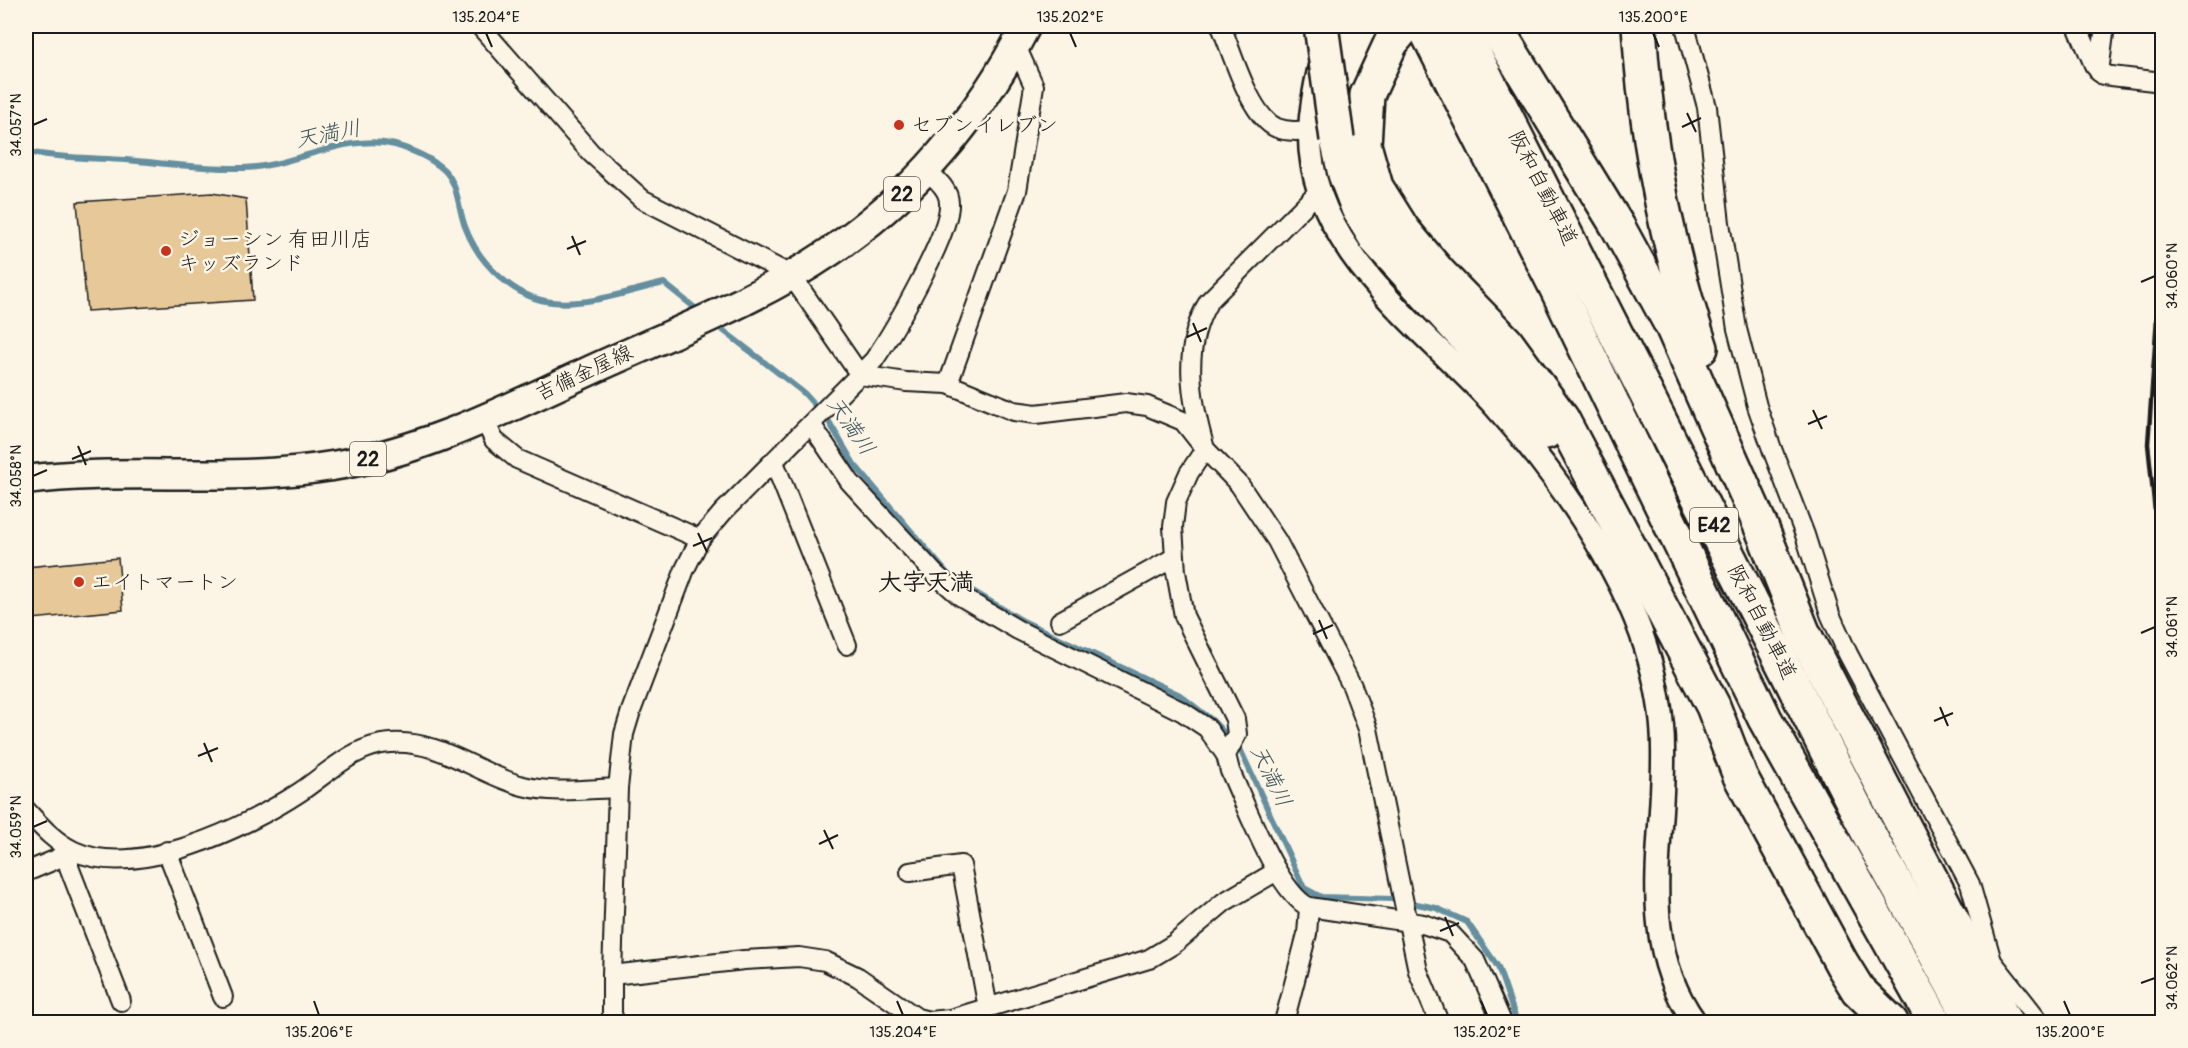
<svg xmlns="http://www.w3.org/2000/svg" width="2188" height="1048" font-family="Pangolin,'Klee One',sans-serif">
	<style>
		.lines { fill: none; stroke-linecap: round; stroke-linejoin: round }
		.stream { stroke: #658f9f; stroke-width: 6 }
		.building { fill: #e6c899; stroke: #1c1c1c; stroke-width: 1.5 }
		.minor-casing { stroke: #1c1c1c; stroke-width: 22 }
		.tertiary-casing { stroke: #1c1c1c; stroke-width: 27 }
		.primary-casing { stroke: #1c1c1c; stroke-width: 33 }
		.motorway-casing { stroke: #1c1c1c; stroke-width: 38 }
		.minor { stroke: #fcf5e5; stroke-width: 18 }
		.tertiary { stroke: #fcf5e5; stroke-width: 22 }
		.primary { stroke: #fcf5e5; stroke-width: 28 }
		.motorway { stroke: #fcf5e5; stroke-width: 33 }
		.rail { stroke: #1c1c1c; stroke-width: 4.5 }
		.motorway-bridge-casing { stroke: #1c1c1c; stroke-width: 38; stroke-linecap: butt }
		.motorway-bridge { stroke: #fcf5e5; stroke-width: 33 }
		.ticks { fill: none; stroke: #1c1c1c; stroke-width: 2 }
		.poi-dot { fill: #c8321e; stroke: #fcf5e5; stroke-width: 2 }
		.labels { text-anchor: middle; dominant-baseline: central; stroke-width: 5; stroke-linejoin: round; paint-order: stroke }
		.shield { fill: #fcf5e5; stroke: #5f5d58; stroke-width: 1.5 }
		.shield-label { font-size: 20px; font-weight: bold; fill: #1c1c1c }
		.poi-label { font-size: 21px; fill: #1c1c1c; stroke: #fcf5e5; text-anchor: start }
		.street-label { font-size: 21px; fill: #1c1c1c; stroke: #fcf5e5 }
		.water-label { font-size: 22px; font-style: italic; fill: #40565e; stroke: #fcf5e5 }
		.quarter-label { font-size: 24px; font-weight: bold; fill: #1c1c1c; stroke: #fcf5e5 }
		.neatline { fill: none; stroke: #1c1c1c; stroke-width: 2 }
		.ticks-label { font-size: 15px; text-anchor: middle; fill: #1c1c1c }
	</style>
	<rect width="100%" height="100%" fill="#fcf5e5"/>
	<filter id="ink" filterUnits="userSpaceOnUse"><feTurbulence type="fractalNoise" baseFrequency=".0167" numOctaves="2"/><feDisplacementMap in="SourceGraphic" scale="12" xChannelSelector="R" yChannelSelector="G"/><feConvolveMatrix kernelMatrix="1 2 1 2 8 2 1 2 1" color-interpolation-filters="sRGB"/></filter>
	<g filter="url(#ink)">
		<g class="lines">
			<g class="stream">
				<path d="M 26,152 C 58,158 92,158 125,160 C 164,163 204,169 244,168 C 293,167 347,132 395,145 C 412,150 431,158 444,170 C 459,184 458,211 466,229 C 479,263 514,298 552,302 C 590,306 628,291 664,283 L 700,312"/>
				<polyline points="715,324 804,393 828,420 854,464 951,578 1023,621 1180,695 1212,720 1240,749 1304,888 1321,897 1393,899 1436,908 1467,922 1498,967 1517,1022"/>
			</g>
		</g>
		<g class="building">
			<polygon points="212,193 246,199 253,300 87,311 77,202"/>
			<polygon points="118,558 123,610 32,619 27,567"/>
		</g>
		<g class="lines">
			<g class="minor-casing">
				<g id="minor">
					<polyline points="480,26 591,153 642,199 791,275 860,375 906,382 948,384 1014,411 1036,414 1126,403 1147,406 1183,421 1205,449 1239,484 1277,541 1352,686 1368,729 1418,971 1439,1022"/>
					<path d="M 1221,26 C 1232,52 1250,117 1277,128 C 1288,132 1299,131 1310,130"/>
					<polyline points="1685,26 1707,107 1720,223 1737,329 1757,406 1772,449 1805,535 1830,614 1848,654 1970,884 1992,961 2040,1022"/>
					<polyline points="2077,26 2094,65 2103,75 2162,82"/>
					<polyline points="2099,72 2105,26"/>
					<polyline points="948,384 1017,191 1034,86 1016,46"/>
					<polyline points="484,419 494,440 517,459 700,539"/>
					<polyline points="811,424 850,482 935,574 960,596 1018,630 1183,712 1207,728 1226,755"/>
					<polyline points="774,462 847,645"/>
					<polyline points="1060,621 1175,557"/>
					<path d="M 26,810 C 40,825 54,842 74,851 C 137,880 247,827 300,792 C 328,773 355,745 390,743 C 440,739 477,774 523,786 C 554,794 587,789 618,788"/>
					<polyline points="69,849 69,867 121,1001"/>
					<polyline points="167,851 223,997"/>
					<polyline points="26,872 57,859 69,849"/>
					<polyline points="910,872 961,865 988,1008"/>
					<polyline points="1309,907 1423,924 1450,933 1475,960 1502,1022"/>
					<polyline points="612,975 744,960 799,957 825,961 858,977 917,1018 929,1021 950,1019 1149,959 1174,944 1224,902 1277,871"/>
					<path d="M 615,1022 L 612,1014 L 612,975 L 618,788 L 624,734 L 631,711 L 685,569 L 700,539 L 723,512 L 874,360 C 893,332 951,233 949,203 C 949,189 936,179 926,170"/>
					<path d="M 1284,1022 L 1307,934 L 1309,907 C 1278,893 1246,805 1230,771 L 1226,755 L 1237,734 L 1235,719 L 1184,616 L 1176,572 L 1173,527 L 1176,502 L 1189,473 L 1205,449 C 1191,400 1181,347 1209,301 L 1319,191"/>
				</g>
			</g>
			<g class="tertiary-casing">
				<path id="tertiary" d="M 1320,66 C 1315,87 1311,109 1310,130 C 1306,248 1424,328 1495,406 C 1553,470 1620,564 1646,648 C 1656,680 1663,715 1663,749 C 1665,843 1635,939 1695,1022"/>
			</g>
			<g class="primary-casing">
				<path id="primary" d="M 26,480 C 127,467 231,483 332,466 C 423,452 504,410 587,372 C 667,335 758,301 831,251 C 915,194 980,115 1026,26"/>
			</g>
			<g class="motorway-casing">
				<g id="motorway">
					<polyline points="1405,26 1391,43 1367,95 1364,145 1376,187 1403,230 1439,273 1506,342 1562,419 1713,706 1740,776 1842,964 1858,990 1891,1022"/>
					<polyline points="1424,26 1555,285 1765,719 1935,1022"/>
					<polyline points="1460,26 1872,840 1973,1022"/>
					<polyline points="1495,26 1618,227 1672,326 1762,529 1803,632 2005,1022"/>
					<path d="M 1639,26 C 1646,138 1665,241 1701,348"/>
					<polyline points="1337,139 1345,174 1358,208 1377,240 1525,403 1546,432"/>
				</g>
			</g>
			<use href="#minor" class="minor"/>
			<use href="#tertiary" class="tertiary"/>
			<use href="#primary" class="primary"/>
			<use href="#motorway" class="motorway"/>
			<polyline class="rail" points="2162,248 2148,444 2162,579"/>
			<g class="motorway-bridge-casing">
				<polyline id="motorway-bridge" points="1321,26 1337,139"/>
			</g>
			<use href="#motorway-bridge" class="motorway-bridge"/>
		</g>
	</g>
	<path class="ticks" d="M 486,33 L 492,47M 1070,33 L 1076,47M 1653,33 L 1659,47M 1687,113 L 1696,132M 33,125 L 47,119M 1682,127 L 1701,118M 572,236 L 580,255M 567,249 L 586,241M 2141,282 L 2155,276M 1193,323 L 1201,342M 1187,337 L 1207,328M 1813,410 L 1822,429M 1808,424 L 1827,416M 78,446 L 86,465M 72,459 L 91,451M 33,476 L 47,470M 698,533 L 707,552M 693,546 L 712,538M 1319,620 L 1327,639M 2141,633 L 2155,627M 1313,634 L 1333,625M 1940,707 L 1948,726M 1934,721 L 1953,713M 204,743 L 212,762M 198,756 L 218,748M 33,827 L 47,821M 824,830 L 833,849M 819,844 L 838,835M 1445,917 L 1453,936M 1440,931 L 1459,923M 2141,983 L 2155,978M 314,1001 L 319,1015M 897,1001 L 903,1015M 1481,1001 L 1487,1015M 2064,1001 L 2070,1015"/>
	<g class="poi-dot">
		<circle cx="899" cy="125" r="6"/>
		<circle cx="166" cy="251" r="6"/>
		<circle cx="79" cy="582" r="6"/>
	</g>
	<g class="labels">
		<g class="shield">
			<rect x="884" y="177" width="36" height="34" rx="4.5"/>
			<rect x="350" y="442" width="36" height="34" rx="4.5"/>
			<rect x="1690" y="508" width="48" height="34" rx="4.5"/>
		</g>
		<g class="shield-label">
			<text x="902" y="194">22</text>
			<text x="368" y="459">22</text>
			<text x="1714" y="525">E42</text>
		</g>
		<g class="poi-label">
			<text x="911" y="125">セブンイレブン</text>
			<text x="178" y="239">ジョーシン 有田川店<tspan x="178" dy="24">キッズランド</tspan></text>
			<text x="91" y="582">エイトマートン</text>
		</g>
		<g class="street-label">
			<text transform="translate(1543 188) rotate(63)">阪和自動車道</text>
			<text transform="translate(584 373) rotate(-25)">吉備金屋線</text>
			<text transform="translate(1762 622) rotate(63)">阪和自動車道</text>
		</g>
		<g class="water-label">
			<text transform="translate(328 134) rotate(-11)">天満川</text>
			<text transform="translate(851 426) rotate(55)">天満川</text>
			<text transform="translate(1271 776) rotate(64)">天満川</text>
		</g>
		<g class="quarter-label">
			<text x="926" y="582">大字天満</text>
		</g>
	</g>
	<rect width="2188" height="1048" fill="none" stroke="#fcf5e5" stroke-width="66"/>
	<rect x="33" y="33" width="2122" height="982" class="neatline"/>
	<g class="ticks-label">
		<text x="486" y="22">135.204°E</text>
		<text x="1070" y="22">135.202°E</text>
		<text x="1653" y="22">135.200°E</text>
		<text transform="translate(16 125) rotate(-90)" y="5">34.057°N</text>
		<text transform="translate(2172 276) rotate(-90)" y="5">34.060°N</text>
		<text transform="translate(16 476) rotate(-90)" y="5">34.058°N</text>
		<text transform="translate(2172 627) rotate(-90)" y="5">34.061°N</text>
		<text transform="translate(16 827) rotate(-90)" y="5">34.059°N</text>
		<text transform="translate(2172 978) rotate(-90)" y="5">34.062°N</text>
		<text x="319" y="1037">135.206°E</text>
		<text x="903" y="1037">135.204°E</text>
		<text x="1487" y="1037">135.202°E</text>
		<text x="2070" y="1037">135.200°E</text>
	</g>
</svg>
